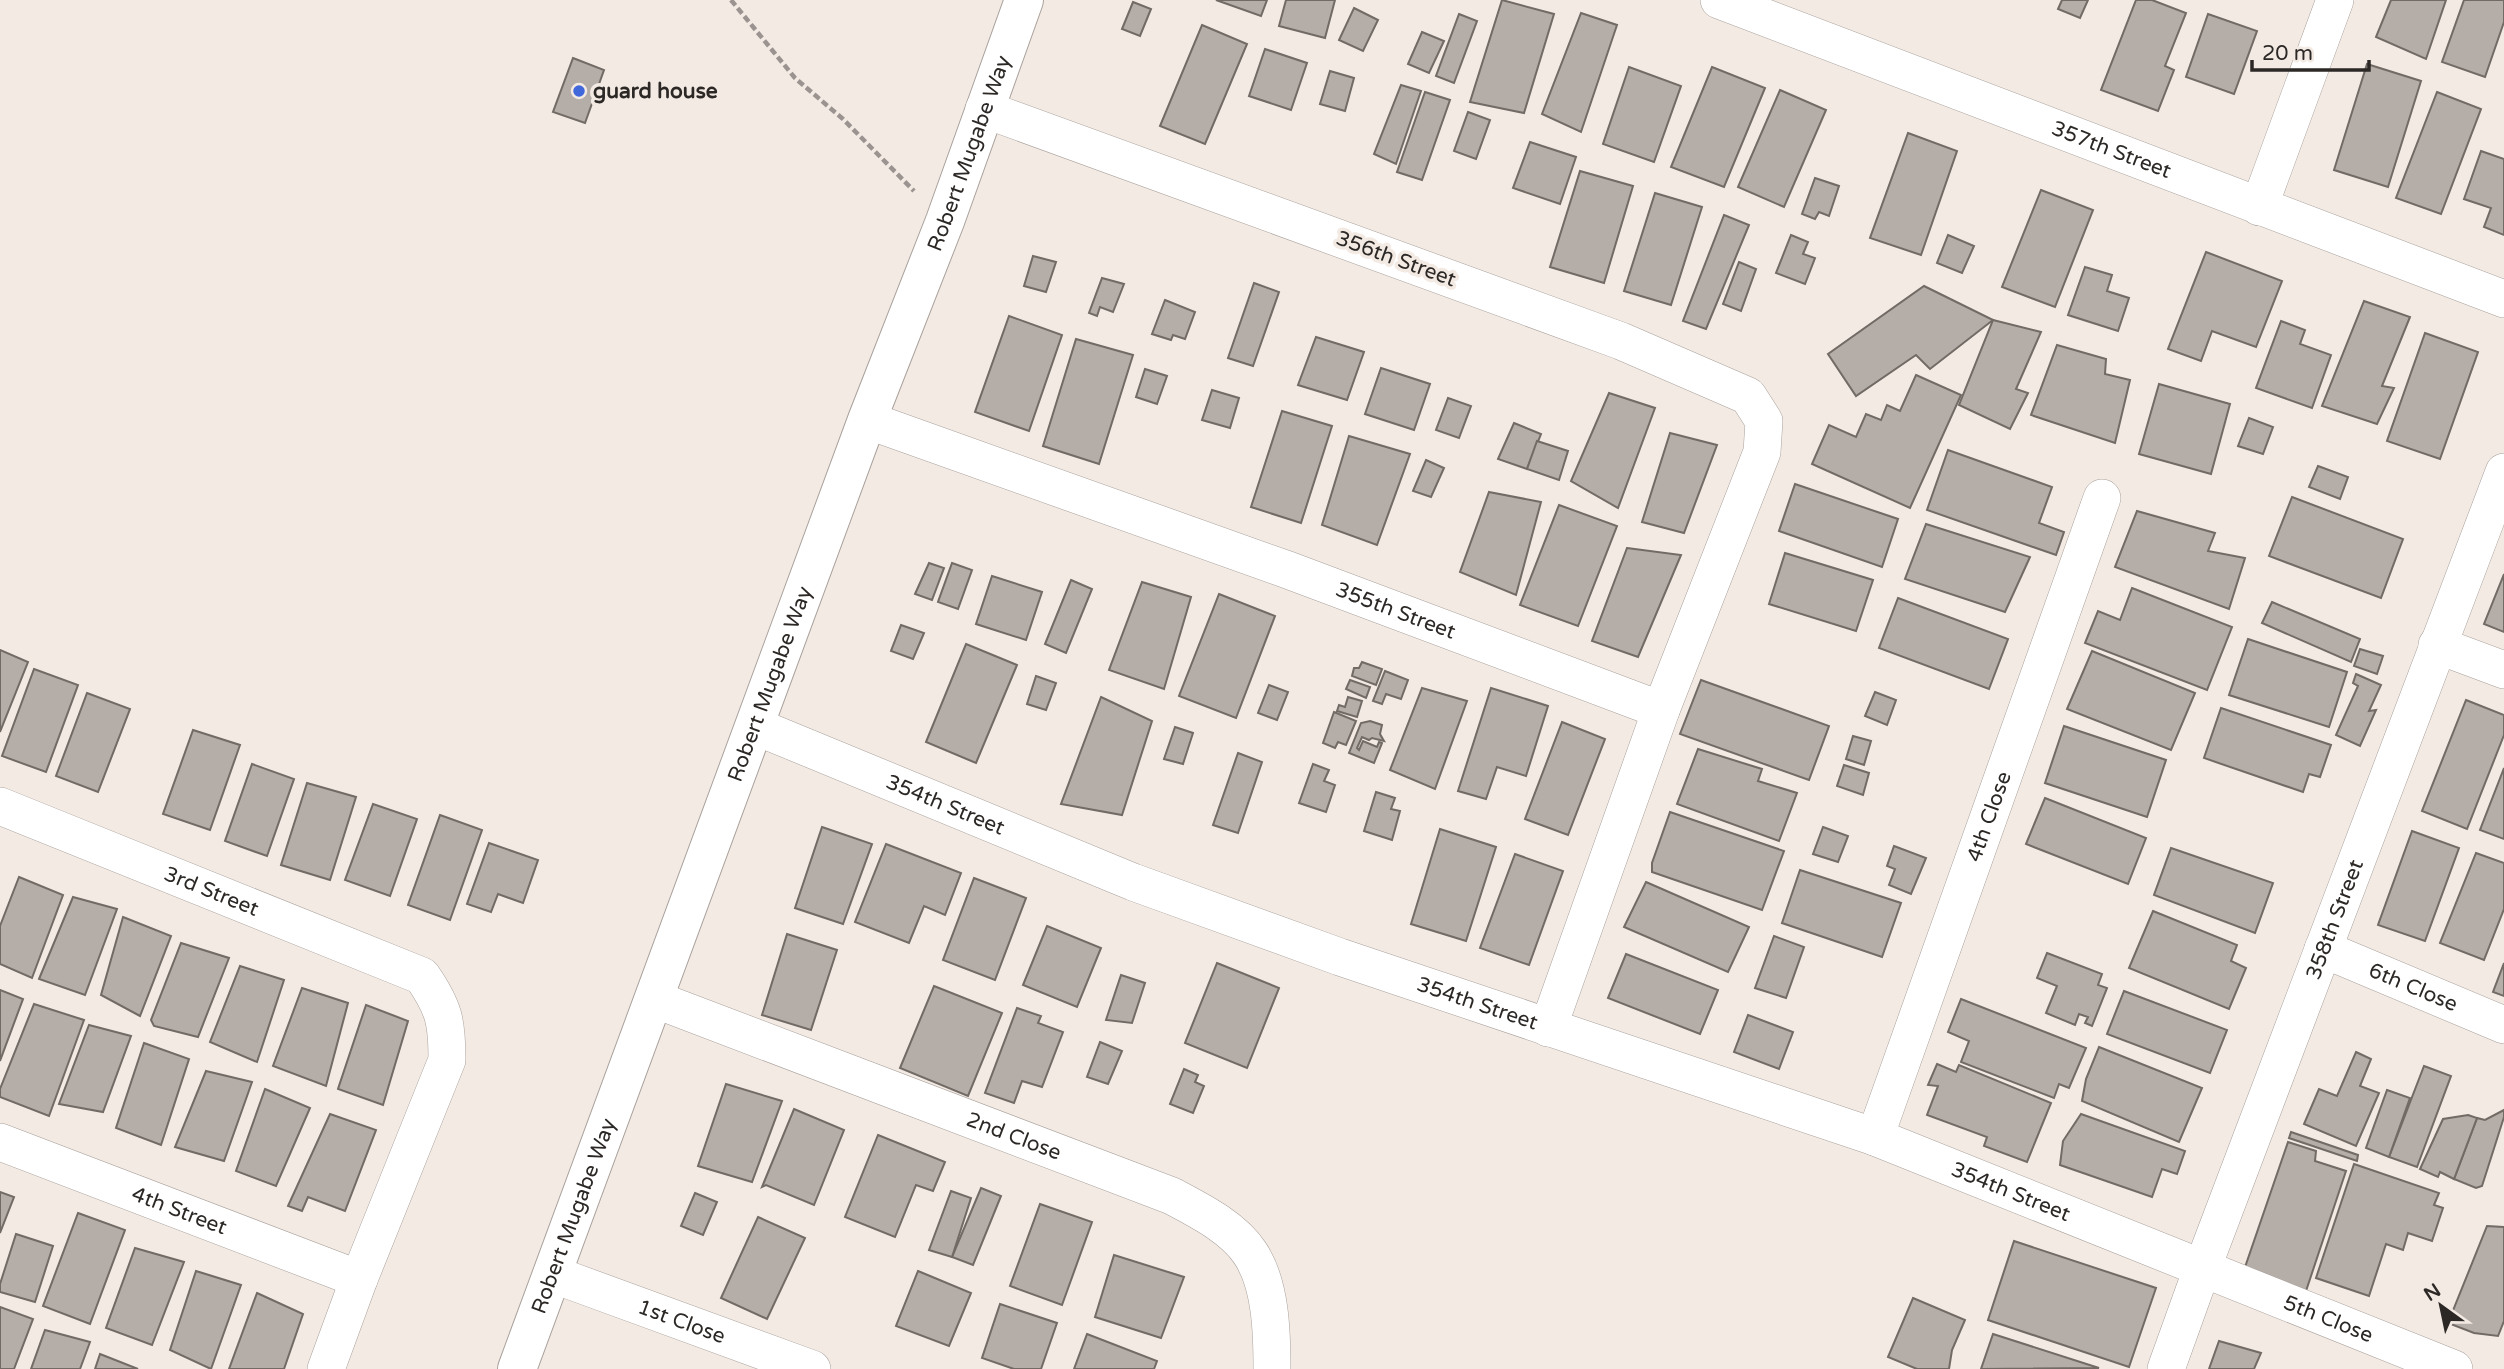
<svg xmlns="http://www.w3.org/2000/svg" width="2504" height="1369" font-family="'Varela Round',sans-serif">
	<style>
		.building { fill: #b5ada8; stroke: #716a65; stroke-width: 2 }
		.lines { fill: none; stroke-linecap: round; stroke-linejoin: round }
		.minor-casing { stroke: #a9a19c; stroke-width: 38 }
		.tertiary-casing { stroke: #a9a19c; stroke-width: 40 }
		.path { stroke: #9a938f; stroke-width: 4.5; stroke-dasharray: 7 3.5; stroke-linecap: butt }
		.minor { stroke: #fff; stroke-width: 37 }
		.tertiary { stroke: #fff; stroke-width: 38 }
		.poi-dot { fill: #4168da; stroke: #f3eae4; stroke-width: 2.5 }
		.labels { text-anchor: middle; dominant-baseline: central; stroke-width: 7; stroke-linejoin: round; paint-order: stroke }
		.poi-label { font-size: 21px; font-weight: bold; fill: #2c2826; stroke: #f3eae4; text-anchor: start }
		.street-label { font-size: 21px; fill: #2c2826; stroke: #f3eae4 }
	</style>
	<rect width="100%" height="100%" fill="#f3eae4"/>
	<g class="building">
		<polygon points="1216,0 1267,0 1261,16"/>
		<polygon points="1286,0 1335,0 1325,38 1279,26"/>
		<polygon points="1502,0 1554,14 1524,113 1470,102"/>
		<polygon points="2062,0 2088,0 2080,18 2058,9"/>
		<polygon points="2136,0 2152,0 2186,13 2165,66 2174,70 2158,111 2101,90"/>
		<polygon points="2391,0 2446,0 2426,59 2376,37"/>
		<polygon points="2464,0 2504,0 2504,22 2485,77 2442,62"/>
		<polygon points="1133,2 1151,9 1140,36 1122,29"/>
		<polygon points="1354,8 1378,20 1363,51 1339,40"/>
		<polygon points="1581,13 1617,25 1581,132 1542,114"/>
		<polygon points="1459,14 1477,21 1454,83 1436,76"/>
		<polygon points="2208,14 2257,31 2234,94 2186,77"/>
		<polygon points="1202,25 1247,44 1205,144 1160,126"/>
		<polygon points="1422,32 1444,41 1429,73 1408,64"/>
		<polygon points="1265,49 1307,63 1291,110 1249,96"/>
		<polygon points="573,58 604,70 585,123 553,112"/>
		<polygon points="2367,64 2421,81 2388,187 2334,170"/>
		<polygon points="1629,67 1681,86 1654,162 1603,144"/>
		<polygon points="1712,67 1765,88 1724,187 1671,167"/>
		<polygon points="1330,71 1354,78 1345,111 1320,104"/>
		<polygon points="1401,85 1421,91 1396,164 1374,154"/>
		<polygon points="1780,90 1826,110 1784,207 1738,187"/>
		<polygon points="1425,92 1450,100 1422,180 1397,172"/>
		<polygon points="2437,92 2481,109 2441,214 2396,198"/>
		<polygon points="1468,112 1490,120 1476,159 1454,151"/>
		<polygon points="1908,133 1957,151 1921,255 1870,238"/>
		<polygon points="1530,142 1576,157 1560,204 1513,188"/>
		<polygon points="2481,151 2504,159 2504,235 2484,227 2491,208 2464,199"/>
		<polygon points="1580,171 1633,186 1604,283 1550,267"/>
		<polygon points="1815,178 1839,186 1829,216 1819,212 1815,219 1802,214"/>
		<polygon points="2041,190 2093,210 2055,307 2002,287"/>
		<polygon points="1655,193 1702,207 1671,305 1624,291"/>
		<polygon points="1724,215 1749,225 1706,329 1683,321"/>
		<polygon points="1791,235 1808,242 1803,254 1815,258 1805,284 1776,273"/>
		<polygon points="1948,235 1974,246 1962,273 1937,263"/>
		<polygon points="2206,252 2282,281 2256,347 2212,331 2201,361 2168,349"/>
		<polygon points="1033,256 1056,262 1046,292 1024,286"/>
		<polygon points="1739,262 1756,269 1741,311 1723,304"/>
		<polygon points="2085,267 2112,275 2107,291 2129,298 2118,331 2068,315"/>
		<polygon points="1102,278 1124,284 1113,312 1100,307 1097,316 1089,313"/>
		<polygon points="1254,283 1279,292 1253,366 1228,358"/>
		<polygon points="1924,286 1993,320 1930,369 1916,355 1856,396 1828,354"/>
		<polygon points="1165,300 1195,312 1185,339 1173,335 1171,340 1152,334"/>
		<polygon points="2364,301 2410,317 2382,386 2394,388 2377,424 2322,406"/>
		<polygon points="1009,316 1062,335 1029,431 975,412"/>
		<polygon points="1993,320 2041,332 2016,389 2028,393 2010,429 1959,405"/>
		<polygon points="2281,321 2305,330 2300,344 2331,355 2312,408 2256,388"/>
		<polygon points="2425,333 2478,352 2440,459 2387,441"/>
		<polygon points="1316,337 1364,352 1347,400 1298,385"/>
		<polygon points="1076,339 1133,355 1099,464 1043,446"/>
		<polygon points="2057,345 2106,359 2105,374 2130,380 2115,443 2031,415"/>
		<polygon points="1381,368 1430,384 1414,430 1365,414"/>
		<polygon points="1145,369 1167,376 1157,404 1136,397"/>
		<polygon points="1916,375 1961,395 1910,508 1812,464 1829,425 1856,437 1866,414 1881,420 1887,405 1900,411"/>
		<polygon points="2159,384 2230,404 2211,474 2139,454"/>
		<polygon points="1212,390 1239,398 1230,428 1202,420"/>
		<polygon points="1609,393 1655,408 1618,508 1571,481"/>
		<polygon points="1448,398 1471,406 1459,438 1436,430"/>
		<polygon points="1282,411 1332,426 1301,523 1251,507"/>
		<polygon points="2249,418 2273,427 2263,454 2238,446"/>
		<polygon points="1514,423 1541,434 1527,469 1498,459"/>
		<polygon points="1670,433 1717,445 1684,533 1642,522"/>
		<polygon points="1349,436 1410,454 1377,545 1322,525"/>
		<polygon points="1537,441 1568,451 1559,480 1527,469"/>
		<polygon points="1948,450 2052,487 2039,523 2064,532 2056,555 1927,510"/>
		<polygon points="1426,460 1444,468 1431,497 1413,491"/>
		<polygon points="2318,466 2348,477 2340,499 2309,487"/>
		<polygon points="1795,484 1898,519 1882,567 1779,531"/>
		<polygon points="1489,492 1541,502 1516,595 1460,572"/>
		<polygon points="2292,497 2403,539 2381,598 2269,556"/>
		<polygon points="1559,505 1617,526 1578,626 1520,605"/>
		<polygon points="2137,511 2215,533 2208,551 2245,558 2229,609 2115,567"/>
		<polygon points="1926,524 2030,557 2005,612 1905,579"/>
		<polygon points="1627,548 1681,555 1638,657 1592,641"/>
		<polygon points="1785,553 1873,580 1856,631 1769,604"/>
		<polygon points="929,563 944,568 932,600 915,594"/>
		<polygon points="952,563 972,570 958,609 938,602"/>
		<polygon points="2504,574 2504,632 2484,624"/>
		<polygon points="992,576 1042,592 1026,640 976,624"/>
		<polygon points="1071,580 1092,589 1066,653 1045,644"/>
		<polygon points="1142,582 1191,597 1164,689 1109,670"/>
		<polygon points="2132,588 2232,627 2207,690 2085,643 2098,611 2120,620"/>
		<polygon points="1219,594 1275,616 1236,718 1179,696"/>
		<polygon points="1898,598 2008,639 1989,689 1879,648"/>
		<polygon points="2272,602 2360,639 2351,662 2262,623"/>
		<polygon points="901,625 924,633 913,659 891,651"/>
		<polygon points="2248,639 2347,672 2329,727 2229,695"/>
		<polygon points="966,644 1017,665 976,763 926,742"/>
		<polygon points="2360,649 2383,656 2377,674 2354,666"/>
		<polygon points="0,650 28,662 0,732"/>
		<polygon points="2092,651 2195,693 2171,750 2067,709"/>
		<polygon points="1362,662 1382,669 1376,685 1352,676 1354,668 1359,668"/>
		<polygon points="34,669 78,685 46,772 2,756"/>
		<polygon points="1385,671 1408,680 1401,699 1386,694 1382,704 1373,701"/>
		<polygon points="2356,674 2381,685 2369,711 2376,710 2360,746 2336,735 2358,686 2353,683"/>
		<polygon points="1036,676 1056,683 1046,710 1027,704"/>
		<polygon points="1350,680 1370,687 1366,698 1346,689"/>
		<polygon points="1701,680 1829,726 1809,780 1680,734"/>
		<polygon points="1269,685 1288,692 1277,720 1258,713"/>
		<polygon points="1422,688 1467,701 1435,789 1390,770"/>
		<polygon points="1491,688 1548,706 1526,776 1497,767 1486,799 1458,791"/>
		<polygon points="1875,692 1896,700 1887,725 1865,716"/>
		<polygon points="87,693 130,709 98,792 56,776"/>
		<polygon points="1101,697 1152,721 1122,815 1061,804"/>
		<polygon points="1348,697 1362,701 1357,717 1337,711 1339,705 1345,707"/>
		<polygon points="2466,700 2504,715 2504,735 2467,829 2422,811"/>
		<polygon points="2221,708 2331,745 2320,777 2309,774 2303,792 2204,758"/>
		<polygon points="1334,712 1356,721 1346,745 1338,742 1335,748 1323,743"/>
		<polygon points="1370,721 1382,725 1380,734 1384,741 1372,738 1369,740 1362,737 1357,748 1359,750 1363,741 1377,747 1379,742 1382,743 1374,763 1349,753 1361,723"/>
		<polygon points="1562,722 1605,739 1568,835 1525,819"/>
		<polygon points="2064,726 2166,760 2147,817 2045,783"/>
		<polygon points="1175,727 1193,733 1183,764 1164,759"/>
		<polygon points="193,730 240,745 210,830 163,814"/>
		<polygon points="1853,736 1871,741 1864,765 1846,759"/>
		<polygon points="1698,749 1762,769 1758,781 1797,793 1779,841 1677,804"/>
		<polygon points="1238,753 1262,762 1238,833 1213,825"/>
		<polygon points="252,764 294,779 267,856 225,841"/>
		<polygon points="1313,764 1329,770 1324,781 1335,785 1326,812 1299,803"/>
		<polygon points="1844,765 1869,773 1863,795 1837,786"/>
		<polygon points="2504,768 2504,839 2480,830"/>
		<polygon points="307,783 356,797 330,880 281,865"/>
		<polygon points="1376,792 1395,798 1391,809 1400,811 1392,840 1364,831"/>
		<polygon points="2045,798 2146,838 2128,884 2026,844"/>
		<polygon points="373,804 417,819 390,896 345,880"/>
		<polygon points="1670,812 1784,851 1762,910 1652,872 1652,863"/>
		<polygon points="440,815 482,830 450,920 408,905"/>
		<polygon points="822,827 872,844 843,924 795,908"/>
		<polygon points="1823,827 1848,836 1838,862 1813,854"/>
		<polygon points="1440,829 1496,847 1466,941 1411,924"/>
		<polygon points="2412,831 2459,848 2425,941 2378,925"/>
		<polygon points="489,843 538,860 523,903 498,894 491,912 467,904"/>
		<polygon points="886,844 961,873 945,915 924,906 909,943 855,922"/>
		<polygon points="1894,846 1926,858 1911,894 1889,885 1895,869 1887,866"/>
		<polygon points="2171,848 2273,883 2255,933 2154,895"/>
		<polygon points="2476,853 2504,863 2504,909 2484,960 2440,943"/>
		<polygon points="1515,854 1563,871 1529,965 1480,948"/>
		<polygon points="1800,870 1901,903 1882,957 1782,923"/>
		<polygon points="19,877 63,895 32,978 0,964 0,926"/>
		<polygon points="974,878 1026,898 995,980 943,960"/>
		<polygon points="1646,882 1749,927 1728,972 1624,927"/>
		<polygon points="73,897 117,909 85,995 39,979"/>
		<polygon points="2153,911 2237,945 2231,961 2246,968 2229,1009 2129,968"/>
		<polygon points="123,917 171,936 140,1016 101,995"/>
		<polygon points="1047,926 1101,948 1077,1007 1023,985"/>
		<polygon points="787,934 837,950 811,1030 762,1015"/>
		<polygon points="1774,936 1804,947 1786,998 1755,988"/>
		<polygon points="181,943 229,958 198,1037 154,1026 151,1020"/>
		<polygon points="2047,953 2102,974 2098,985 2107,988 2092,1026 2085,1023 2088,1017 2079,1014 2075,1025 2046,1013 2057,986 2037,978"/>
		<polygon points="1626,954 1718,990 1700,1034 1608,998"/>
		<polygon points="1217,963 1279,988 1247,1068 1185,1043"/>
		<polygon points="2504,963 2504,996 2493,992"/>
		<polygon points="240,966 284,980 257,1062 210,1042"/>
		<polygon points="1121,975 1145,983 1132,1023 1106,1020"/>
		<polygon points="934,986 1002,1013 968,1096 900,1068"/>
		<polygon points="302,988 348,1003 326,1086 273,1066"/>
		<polygon points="0,990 23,999 0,1061"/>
		<polygon points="2124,991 2227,1030 2210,1073 2107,1034"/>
		<polygon points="1961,999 2086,1048 2069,1088 2059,1084 2054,1098 1961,1062 1969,1041 1948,1032"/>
		<polygon points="34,1004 84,1020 49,1116 0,1097 0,1089"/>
		<polygon points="366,1005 408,1021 383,1105 338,1089"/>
		<polygon points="1017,1008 1041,1016 1038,1023 1063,1032 1042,1087 1022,1081 1014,1103 985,1093"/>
		<polygon points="1748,1015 1793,1032 1779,1069 1734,1052"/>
		<polygon points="89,1025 131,1036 103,1112 59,1104"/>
		<polygon points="1100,1042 1122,1051 1108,1084 1087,1077"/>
		<polygon points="144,1043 189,1059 161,1145 116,1128"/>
		<polygon points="2099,1047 2202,1088 2179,1142 2082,1101 2086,1079"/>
		<polygon points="2356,1052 2371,1059 2360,1086 2379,1093 2356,1146 2304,1124 2319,1089 2337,1096"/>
		<polygon points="1937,1064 1956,1072 1959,1065 2051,1103 2027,1162 1984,1146 1987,1137 1927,1115 1938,1086 1928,1085"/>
		<polygon points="2424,1066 2451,1076 2417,1167 2389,1157"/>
		<polygon points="1184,1069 1198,1075 1195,1082 1204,1086 1193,1113 1170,1104"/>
		<polygon points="206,1071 252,1082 224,1161 175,1147"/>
		<polygon points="726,1084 782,1101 752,1182 698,1166"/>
		<polygon points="265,1089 310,1108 276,1186 236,1171"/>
		<polygon points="2387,1090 2410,1098 2389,1157 2366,1148"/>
		<polygon points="794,1109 844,1130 814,1205 766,1185 762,1187"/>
		<polygon points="2504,1110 2504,1117 2482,1186 2476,1188 2454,1179 2477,1118 2485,1120"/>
		<polygon points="330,1114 376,1130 345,1211 308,1197 302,1211 288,1206"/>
		<polygon points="2081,1114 2185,1151 2177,1174 2162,1169 2152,1197 2060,1165 2063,1141"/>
		<polygon points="2468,1115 2477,1118 2454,1179 2440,1172 2438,1177 2420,1169 2443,1119"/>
		<polygon points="2291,1132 2358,1155 2357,1161 2289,1138"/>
		<polygon points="878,1135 945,1162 933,1191 916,1185 895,1237 845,1217"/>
		<polygon points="2288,1142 2316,1151 2315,1161 2346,1171 2305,1294 2243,1273"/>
		<polygon points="2354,1164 2439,1193 2434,1205 2443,1208 2432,1241 2408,1233 2403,1250 2386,1244 2369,1296 2316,1278"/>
		<polygon points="981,1188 1001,1196 973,1265 952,1257"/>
		<polygon points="951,1191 971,1198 952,1257 929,1250"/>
		<polygon points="0,1192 14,1197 0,1233"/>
		<polygon points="695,1193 717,1202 703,1235 681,1226"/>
		<polygon points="1040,1204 1092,1222 1062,1305 1010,1286"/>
		<polygon points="78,1213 125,1230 90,1324 43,1306"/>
		<polygon points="758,1217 805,1238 767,1319 721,1298"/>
		<polygon points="2487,1226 2504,1227 2504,1321 2498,1336 2474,1333 2448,1323"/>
		<polygon points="16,1234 53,1246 35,1302 0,1292 0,1284"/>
		<polygon points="2014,1241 2156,1288 2129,1367 1988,1320"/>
		<polygon points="135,1248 184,1262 152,1345 106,1328"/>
		<polygon points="1114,1255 1184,1277 1161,1338 1095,1317"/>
		<polygon points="196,1271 241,1285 211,1369 170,1350"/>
		<polygon points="918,1271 971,1293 949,1346 896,1326"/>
		<polygon points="257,1293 303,1314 284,1369 229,1369"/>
		<polygon points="1913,1298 1965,1320 1952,1350 1949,1369 1917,1369 1888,1357"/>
		<polygon points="1000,1304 1057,1323 1041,1369 1014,1369 982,1358"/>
		<polygon points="0,1307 33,1319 14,1369 0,1369"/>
		<polygon points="45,1330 90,1342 80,1369 31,1369"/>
		<polygon points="1087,1334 1157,1361 1154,1369 1074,1369"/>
		<polygon points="1993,1334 2099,1368 1981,1369"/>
		<polygon points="2219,1341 2261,1353 2254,1369 2209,1369"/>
		<polygon points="100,1354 138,1369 95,1369"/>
	</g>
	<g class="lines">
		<g class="minor-casing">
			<g id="minor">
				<path id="s1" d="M 1719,0 L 2504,299"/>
				<polyline points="2259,207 2335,0"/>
				<path id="s2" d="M 867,420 L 1288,570 L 1661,710 L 1762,452 L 1764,421 L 1748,396 L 1621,341 L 984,109"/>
				<polyline points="2437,645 2504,670"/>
				<path id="s3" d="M 755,726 L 1133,882 L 1340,957 L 1875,1137 L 2454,1369"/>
				<path id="s4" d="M 0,806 L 422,976 C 444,1008 447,1021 447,1060 L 359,1279 L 326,1369"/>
				<path id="s5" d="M 2323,949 L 2504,1025"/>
				<path id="s6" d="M 654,999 L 1172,1196 C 1198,1210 1233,1227 1250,1253 C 1271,1284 1272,1333 1272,1369"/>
				<polyline points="1548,1028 1661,710"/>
				<path id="s7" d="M 1875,1137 L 2102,498"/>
				<path id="s8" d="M 0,1142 L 359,1279"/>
				<path id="s9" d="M 552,1274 L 812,1369"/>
				<path id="s10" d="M 2166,1369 L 2202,1269 L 2504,472"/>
			</g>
		</g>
		<g class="tertiary-casing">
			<g id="tertiary">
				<path id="s11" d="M 517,1369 L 867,420 L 945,221 L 1024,0"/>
			</g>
		</g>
		<polyline class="path" points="731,0 795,78 843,119 914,191"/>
		<use href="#minor" class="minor"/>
		<use href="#tertiary" class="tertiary"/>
	</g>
	<circle class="poi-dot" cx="579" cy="91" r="7"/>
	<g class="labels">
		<g class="poi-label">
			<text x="593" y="91">guard house</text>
		</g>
		<g class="street-label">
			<text stroke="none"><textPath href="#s1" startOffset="420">357th Street</textPath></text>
			<text stroke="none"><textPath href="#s11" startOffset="1297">Robert Mugabe Way</textPath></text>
			<text transform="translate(1396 259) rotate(20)">356th Street</text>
			<text stroke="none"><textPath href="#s2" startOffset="562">355th Street</textPath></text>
			<text stroke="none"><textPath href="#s11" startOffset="730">Robert Mugabe Way</textPath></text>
			<text stroke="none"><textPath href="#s3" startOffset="206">354th Street</textPath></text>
			<text stroke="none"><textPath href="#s7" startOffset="340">4th Close</textPath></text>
			<text stroke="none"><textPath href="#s4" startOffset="228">3rd Street</textPath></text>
			<text stroke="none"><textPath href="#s10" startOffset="480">358th Street</textPath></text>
			<text stroke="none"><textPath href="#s5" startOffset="98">6th Close</textPath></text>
			<text stroke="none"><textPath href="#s3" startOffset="774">354th Street</textPath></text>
			<text stroke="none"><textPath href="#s6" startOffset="385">2nd Close</textPath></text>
			<text stroke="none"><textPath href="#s3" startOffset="1340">354th Street</textPath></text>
			<text stroke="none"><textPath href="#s8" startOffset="192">4th Street</textPath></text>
			<text stroke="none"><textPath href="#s11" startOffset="163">Robert Mugabe Way</textPath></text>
			<text stroke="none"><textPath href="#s3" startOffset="1682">5th Close</textPath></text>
			<text stroke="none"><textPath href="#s9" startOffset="138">1st Close</textPath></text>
		</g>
	</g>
	<g transform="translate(2441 1306) rotate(327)" stroke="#f3eae4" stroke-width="5" paint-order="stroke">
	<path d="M0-5L12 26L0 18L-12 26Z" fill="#2c2826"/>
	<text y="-10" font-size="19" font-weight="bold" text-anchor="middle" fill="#2c2826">N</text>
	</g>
	<path d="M2252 60v10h117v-10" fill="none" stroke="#2c2826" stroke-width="3.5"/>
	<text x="2262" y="60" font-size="21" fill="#2c2826" stroke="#f3eae4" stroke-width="5" paint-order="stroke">20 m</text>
</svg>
